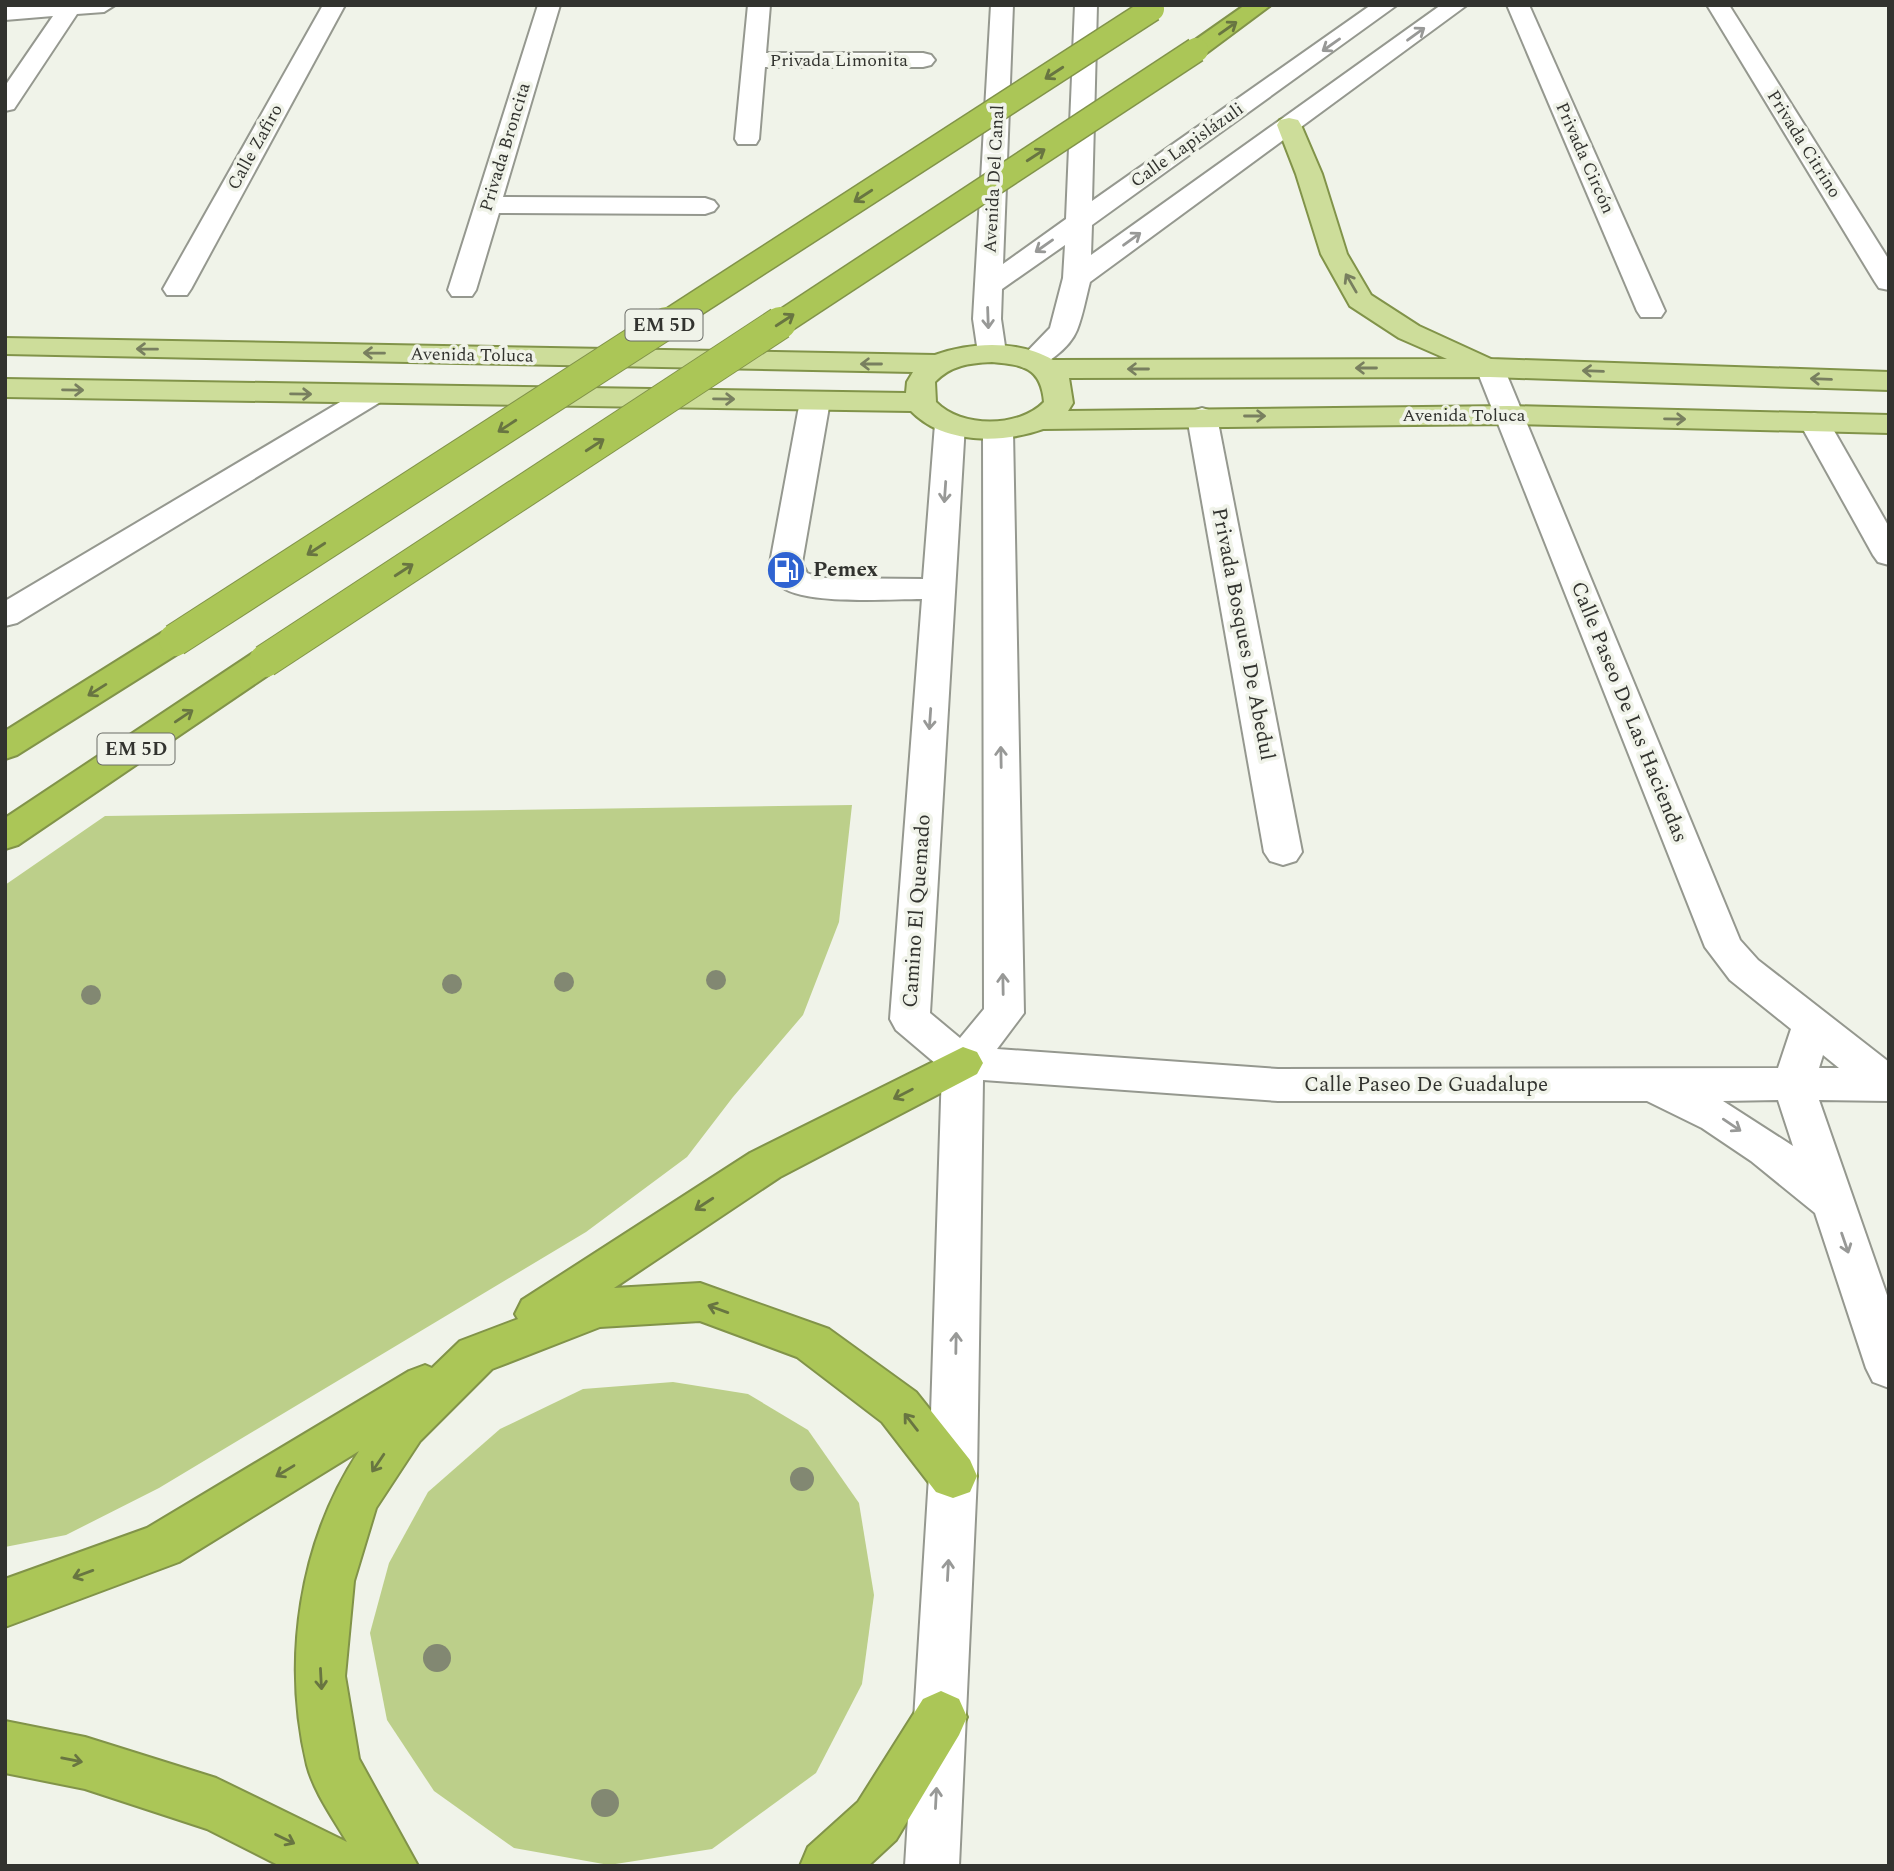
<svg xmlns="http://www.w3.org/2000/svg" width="1894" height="1871" font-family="Spectral,serif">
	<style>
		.green { fill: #bccf8a }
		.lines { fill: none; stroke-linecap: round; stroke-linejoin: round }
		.minor-casing { stroke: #95988f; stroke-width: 4 }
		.major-casing { stroke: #819349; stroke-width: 4 }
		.highway-casing { stroke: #819349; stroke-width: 4 }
		.minor { fill: #fff; fill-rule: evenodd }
		.major { fill: #cddd9a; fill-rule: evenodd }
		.highway { fill: #abc657; fill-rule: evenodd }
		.highway-bridge-far1-casing { stroke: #819349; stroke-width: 27; stroke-linecap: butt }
		.highway-bridge-casing { stroke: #819349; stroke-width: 34; stroke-linecap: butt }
		.highway-bridge-far1 { stroke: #abc657; stroke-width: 24 }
		.highway-bridge { stroke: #abc657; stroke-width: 32 }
		.tree { fill: #828872 }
		.oneway { stroke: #687541 }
		.oneway2 { stroke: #989997 }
		.oneway3 { stroke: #787f5f }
		.labels { text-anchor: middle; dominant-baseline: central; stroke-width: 7; stroke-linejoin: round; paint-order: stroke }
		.far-street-label { font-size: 18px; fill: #32332f; stroke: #f0f3e9 }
		.shield { fill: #f0f3e9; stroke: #6b6d67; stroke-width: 2 }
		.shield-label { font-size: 19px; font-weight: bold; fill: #32332f }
		.poi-label { font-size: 21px; font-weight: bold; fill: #32332f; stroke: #f0f3e9; text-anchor: start }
		.street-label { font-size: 21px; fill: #32332f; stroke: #f0f3e9 }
	</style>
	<rect width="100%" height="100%" fill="#f0f3e9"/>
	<g class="green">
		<polygon points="852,805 839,922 803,1015 733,1097 687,1157 586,1232 159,1488 66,1535 5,1547 5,885 105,816"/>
		<polygon points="673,1382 748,1394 808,1430 859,1503 874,1595 862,1684 816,1773 712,1849 609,1865 514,1848 434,1791 387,1720 370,1633 389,1563 428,1492 500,1429 583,1389"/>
	</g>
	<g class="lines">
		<g class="minor-casing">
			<g id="minor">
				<polygon points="115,5 104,12 77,14 14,109 5,111 5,86 53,16 5,20 5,6"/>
				<polygon points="323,5 345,5 191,289 187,295 167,295 163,289"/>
				<polygon points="538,5 560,5 503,197 705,198 714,201 718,206 714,211 705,214 499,213 476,290 472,296 452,296 448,290"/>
				<polygon points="748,5 770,5 766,53 923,53 931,55 935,60 931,65 923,67 765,67 759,139 756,144 738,144 735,139"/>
				<path d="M 991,5 L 1013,5 L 1003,264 L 1066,219 L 1075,5 L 1097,5 L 1092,201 L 1371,5 L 1397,5 L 1092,225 L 1091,255 L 1441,5 L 1467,5 L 1090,282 C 1086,297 1083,315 1077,330 C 1070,348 1041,372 1022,367 L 1018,361 L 1050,328 L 1063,278 L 1065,245 L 1002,289 L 1001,319 L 1006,353 L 1002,359 L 992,362 L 982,359 L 978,353 L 973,319 Z"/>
				<polygon points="1507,5 1529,5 1665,311 1661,317 1641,317 1637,311"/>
				<polygon points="1707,5 1729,5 1889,260 1889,290 1879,288 1875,282"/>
				<path d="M 1490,359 L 1500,362 L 1504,368 L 1740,940 L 1758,960 L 1889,1062 L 1889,1101 L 1819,1100 L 1889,1301 L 1889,1388 L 1873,1382 L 1866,1368 L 1815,1213 L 1751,1161 L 1702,1128 L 1647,1101 L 1278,1101 L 983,1080 L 977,1476 L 959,1866 L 905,1866 L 929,1476 L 942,1069 L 896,1030 L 890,1019 L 922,599 C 891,599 805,605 782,587 C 776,582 773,570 770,563 L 800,401 L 805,395 L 815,392 L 825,395 L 830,401 L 802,563 L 807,573 L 820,578 L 923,579 L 935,424 L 940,418 L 950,415 L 960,418 L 965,424 L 930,1013 L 960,1038 L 984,1009 L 983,431 L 987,425 L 998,422 L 1009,425 L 1013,431 L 1024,1013 L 997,1049 L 1278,1069 L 1778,1068 L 1791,1029 L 1730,980 L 1705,947 L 1476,368 L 1480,362 ZM 1823,1055 L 1839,1068 L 1819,1068 ZM 1778,1100 L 1793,1146 L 1723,1101 Z"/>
				<polygon points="372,386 382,389 387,395 382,401 17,623 5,626 5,601 362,389"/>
				<polygon points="1202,408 1212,411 1217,417 1302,852 1296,861 1283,865 1270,861 1264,852 1187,417 1192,411"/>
				<polygon points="1814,413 1824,416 1829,422 1889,527 1889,565 1878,562 1873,555 1799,422 1804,416"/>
			</g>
		</g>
		<g class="major-casing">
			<path id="major" d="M 1289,118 L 1298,120 L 1301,125 L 1322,174 L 1347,254 L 1371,295 L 1419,326 L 1491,359 L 1889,372 L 1889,390 L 1490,377 L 1069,378 L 1073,403 L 1068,411 L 1509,406 L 1889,415 L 1889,433 L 1509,424 L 1043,429 C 1001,444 943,444 911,411 L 5,397 L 5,379 L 906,393 L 907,382 L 913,372 L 5,354 L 5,338 L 935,355 C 972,342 1018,340 1053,360 L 1447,359 L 1399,338 L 1350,306 L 1321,254 L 1296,174 L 1277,125 L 1280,120 ZM 992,362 C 1023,365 1041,367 1044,402 C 1019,428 961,428 936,402 L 935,382 C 951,365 970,363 992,362 Z"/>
		</g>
		<g class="highway-casing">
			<g id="highway">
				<polygon points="1245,5 1271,5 1204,55 1188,55 1184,50 1188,45"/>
				<polygon points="175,629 187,632 192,640 187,648 17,755 5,759 5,731 163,632"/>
				<polygon points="265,650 277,653 282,661 277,669 18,845 5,849 5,818 253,653"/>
				<path d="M 963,1047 L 977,1052 L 983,1063 L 977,1074 L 780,1177 L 614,1288 L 700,1283 L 829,1329 L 916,1392 L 970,1460 L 977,1476 L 970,1492 L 953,1498 L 936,1492 L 882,1422 L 797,1357 L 700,1321 L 600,1327 L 492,1369 L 420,1441 L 376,1508 L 354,1581 L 345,1676 L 359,1759 L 418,1866 L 280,1866 L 207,1829 L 85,1789 L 5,1773 L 5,1721 L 85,1737 L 216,1778 L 347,1842 C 333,1818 314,1792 307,1765 C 282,1660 299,1542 359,1451 L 179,1562 L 5,1627 L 5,1579 L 147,1528 L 409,1371 L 425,1365 L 432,1368 L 460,1341 L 518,1319 L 515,1314 L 522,1300 L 750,1153 Z"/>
				<polygon points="941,1691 959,1699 967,1717 959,1735 896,1840 868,1866 800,1866 808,1847 858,1802 923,1699"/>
			</g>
		</g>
		<use href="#minor" class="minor"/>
		<use href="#major" class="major"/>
		<use href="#highway" class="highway"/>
		<g class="highway-bridge-far1-casing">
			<g id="highway-bridge-far1">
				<polyline points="663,325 1152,9"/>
				<polyline points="778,325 1196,50"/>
			</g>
		</g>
		<g class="highway-bridge-casing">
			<g id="highway-bridge">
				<polyline points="175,640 666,323"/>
				<polyline points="265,661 780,323"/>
			</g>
		</g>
		<use href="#highway-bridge-far1" class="highway-bridge-far1"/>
		<use href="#highway-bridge" class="highway-bridge"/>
	</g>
	<g class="tree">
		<circle cx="716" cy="980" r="10"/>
		<circle cx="564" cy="982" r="10"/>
		<circle cx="452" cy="984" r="10"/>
		<circle cx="91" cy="995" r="10"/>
		<circle cx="802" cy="1479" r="12"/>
		<circle cx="437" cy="1658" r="14"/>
		<circle cx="605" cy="1803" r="14"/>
	</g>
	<defs><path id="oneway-shaft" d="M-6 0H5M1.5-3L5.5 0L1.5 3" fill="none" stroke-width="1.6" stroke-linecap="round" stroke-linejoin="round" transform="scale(1.75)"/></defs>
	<g class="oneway">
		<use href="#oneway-shaft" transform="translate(1228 28) rotate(-35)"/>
		<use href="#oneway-shaft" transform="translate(1054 73) rotate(147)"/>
		<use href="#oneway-shaft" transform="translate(1036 155) rotate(-33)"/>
		<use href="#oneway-shaft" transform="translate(863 196) rotate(147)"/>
		<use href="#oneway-shaft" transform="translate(785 320) rotate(-33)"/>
		<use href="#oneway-shaft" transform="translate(507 426) rotate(147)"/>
		<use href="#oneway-shaft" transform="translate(595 445) rotate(-33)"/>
		<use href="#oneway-shaft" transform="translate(316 549) rotate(147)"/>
		<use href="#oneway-shaft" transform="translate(404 570) rotate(-33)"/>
		<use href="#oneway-shaft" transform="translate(97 690) rotate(148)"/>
		<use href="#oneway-shaft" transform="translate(184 716) rotate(-34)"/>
		<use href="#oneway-shaft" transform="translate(903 1094) rotate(153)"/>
		<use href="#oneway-shaft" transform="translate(704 1204) rotate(147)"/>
		<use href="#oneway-shaft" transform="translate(718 1309) rotate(-160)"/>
		<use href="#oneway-shaft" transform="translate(911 1422) rotate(-128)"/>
		<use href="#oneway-shaft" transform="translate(378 1463) rotate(124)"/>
		<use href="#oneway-shaft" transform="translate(285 1471) rotate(149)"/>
		<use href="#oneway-shaft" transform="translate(83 1574) rotate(160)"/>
		<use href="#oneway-shaft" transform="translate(321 1679) rotate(87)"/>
		<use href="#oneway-shaft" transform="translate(72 1760) rotate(11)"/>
		<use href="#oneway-shaft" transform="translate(285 1839) rotate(26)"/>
	</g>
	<g class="oneway2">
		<use href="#oneway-shaft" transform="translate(1416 34) rotate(-36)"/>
		<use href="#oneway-shaft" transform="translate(1331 45) rotate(145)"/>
		<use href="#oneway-shaft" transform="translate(1132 239) rotate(-36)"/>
		<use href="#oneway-shaft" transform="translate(1044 246) rotate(145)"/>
		<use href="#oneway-shaft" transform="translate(988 318) rotate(88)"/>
		<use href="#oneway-shaft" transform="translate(945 492) rotate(94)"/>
		<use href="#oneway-shaft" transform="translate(930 719) rotate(94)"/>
		<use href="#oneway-shaft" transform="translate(1001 757) rotate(-91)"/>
		<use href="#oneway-shaft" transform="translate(1003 984) rotate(-91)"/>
		<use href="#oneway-shaft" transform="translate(1732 1125) rotate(34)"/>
		<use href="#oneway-shaft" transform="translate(1845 1243) rotate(71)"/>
		<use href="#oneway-shaft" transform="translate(956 1343) rotate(-89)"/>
		<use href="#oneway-shaft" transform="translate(948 1570) rotate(-87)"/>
		<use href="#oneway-shaft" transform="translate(936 1798) rotate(-87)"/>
	</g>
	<g class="oneway3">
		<use href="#oneway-shaft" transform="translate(1351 283) rotate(-120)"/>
		<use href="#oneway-shaft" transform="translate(147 349) rotate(-179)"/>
		<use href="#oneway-shaft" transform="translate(374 353) rotate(-179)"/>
		<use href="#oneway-shaft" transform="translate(871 364) rotate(-180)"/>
		<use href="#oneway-shaft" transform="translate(1366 368) rotate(180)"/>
		<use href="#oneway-shaft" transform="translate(1138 369) rotate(180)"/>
		<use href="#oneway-shaft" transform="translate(1593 371) rotate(-178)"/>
		<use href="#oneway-shaft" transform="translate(1821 379) rotate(-178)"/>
		<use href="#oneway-shaft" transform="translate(73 390) rotate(1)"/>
		<use href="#oneway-shaft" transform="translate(301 394) rotate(1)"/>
		<use href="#oneway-shaft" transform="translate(724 399) rotate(1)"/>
		<use href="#oneway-shaft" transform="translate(1255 416)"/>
		<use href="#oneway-shaft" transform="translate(1675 419) rotate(1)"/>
	</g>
	<defs>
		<g id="fuel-disc" transform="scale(2.0125)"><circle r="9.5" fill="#2f63d1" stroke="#f0f3e9"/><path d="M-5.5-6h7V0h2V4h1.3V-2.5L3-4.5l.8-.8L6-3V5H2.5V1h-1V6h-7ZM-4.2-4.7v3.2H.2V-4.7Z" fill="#fff"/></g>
	</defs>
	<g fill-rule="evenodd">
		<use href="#fuel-disc" x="786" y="570"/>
	</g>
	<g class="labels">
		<g class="far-street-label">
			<text x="839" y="60">Privada Limonita</text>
			<text transform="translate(1804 144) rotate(58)">Privada Citrino</text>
			<text transform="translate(1187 145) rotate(-35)">Calle Lapislázuli</text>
			<text transform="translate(255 147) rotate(-61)">Calle Zafiro</text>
			<text transform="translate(505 147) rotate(-73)">Privada Broncita</text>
			<text transform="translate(1585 158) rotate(66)">Privada Circón</text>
			<text transform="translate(994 179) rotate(-87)">Avenida Del Canal</text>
			<text transform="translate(472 355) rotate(1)">Avenida Toluca</text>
			<text x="1464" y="415">Avenida Toluca</text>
		</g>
		<g class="shield">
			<rect x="625.5" y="309.5" width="77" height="31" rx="5"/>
			<rect x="97.5" y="733.5" width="77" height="31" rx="5"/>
		</g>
		<g class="shield-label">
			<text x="664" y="325">EM 5D</text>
			<text x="136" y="749">EM 5D</text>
		</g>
		<g class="poi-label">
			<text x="813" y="570">Pemex</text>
		</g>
		<g class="street-label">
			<text transform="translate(1243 634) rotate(79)">Privada Bosques De Abedul</text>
			<text transform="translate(1629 712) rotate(68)">Calle Paseo De Las Haciendas</text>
			<text transform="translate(917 911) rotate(-86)">Camino El Quemado</text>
			<text x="1426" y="1085">Calle Paseo De Guadalupe</text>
		</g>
	</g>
	<rect width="1894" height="1871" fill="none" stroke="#32332f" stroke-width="14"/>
</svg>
